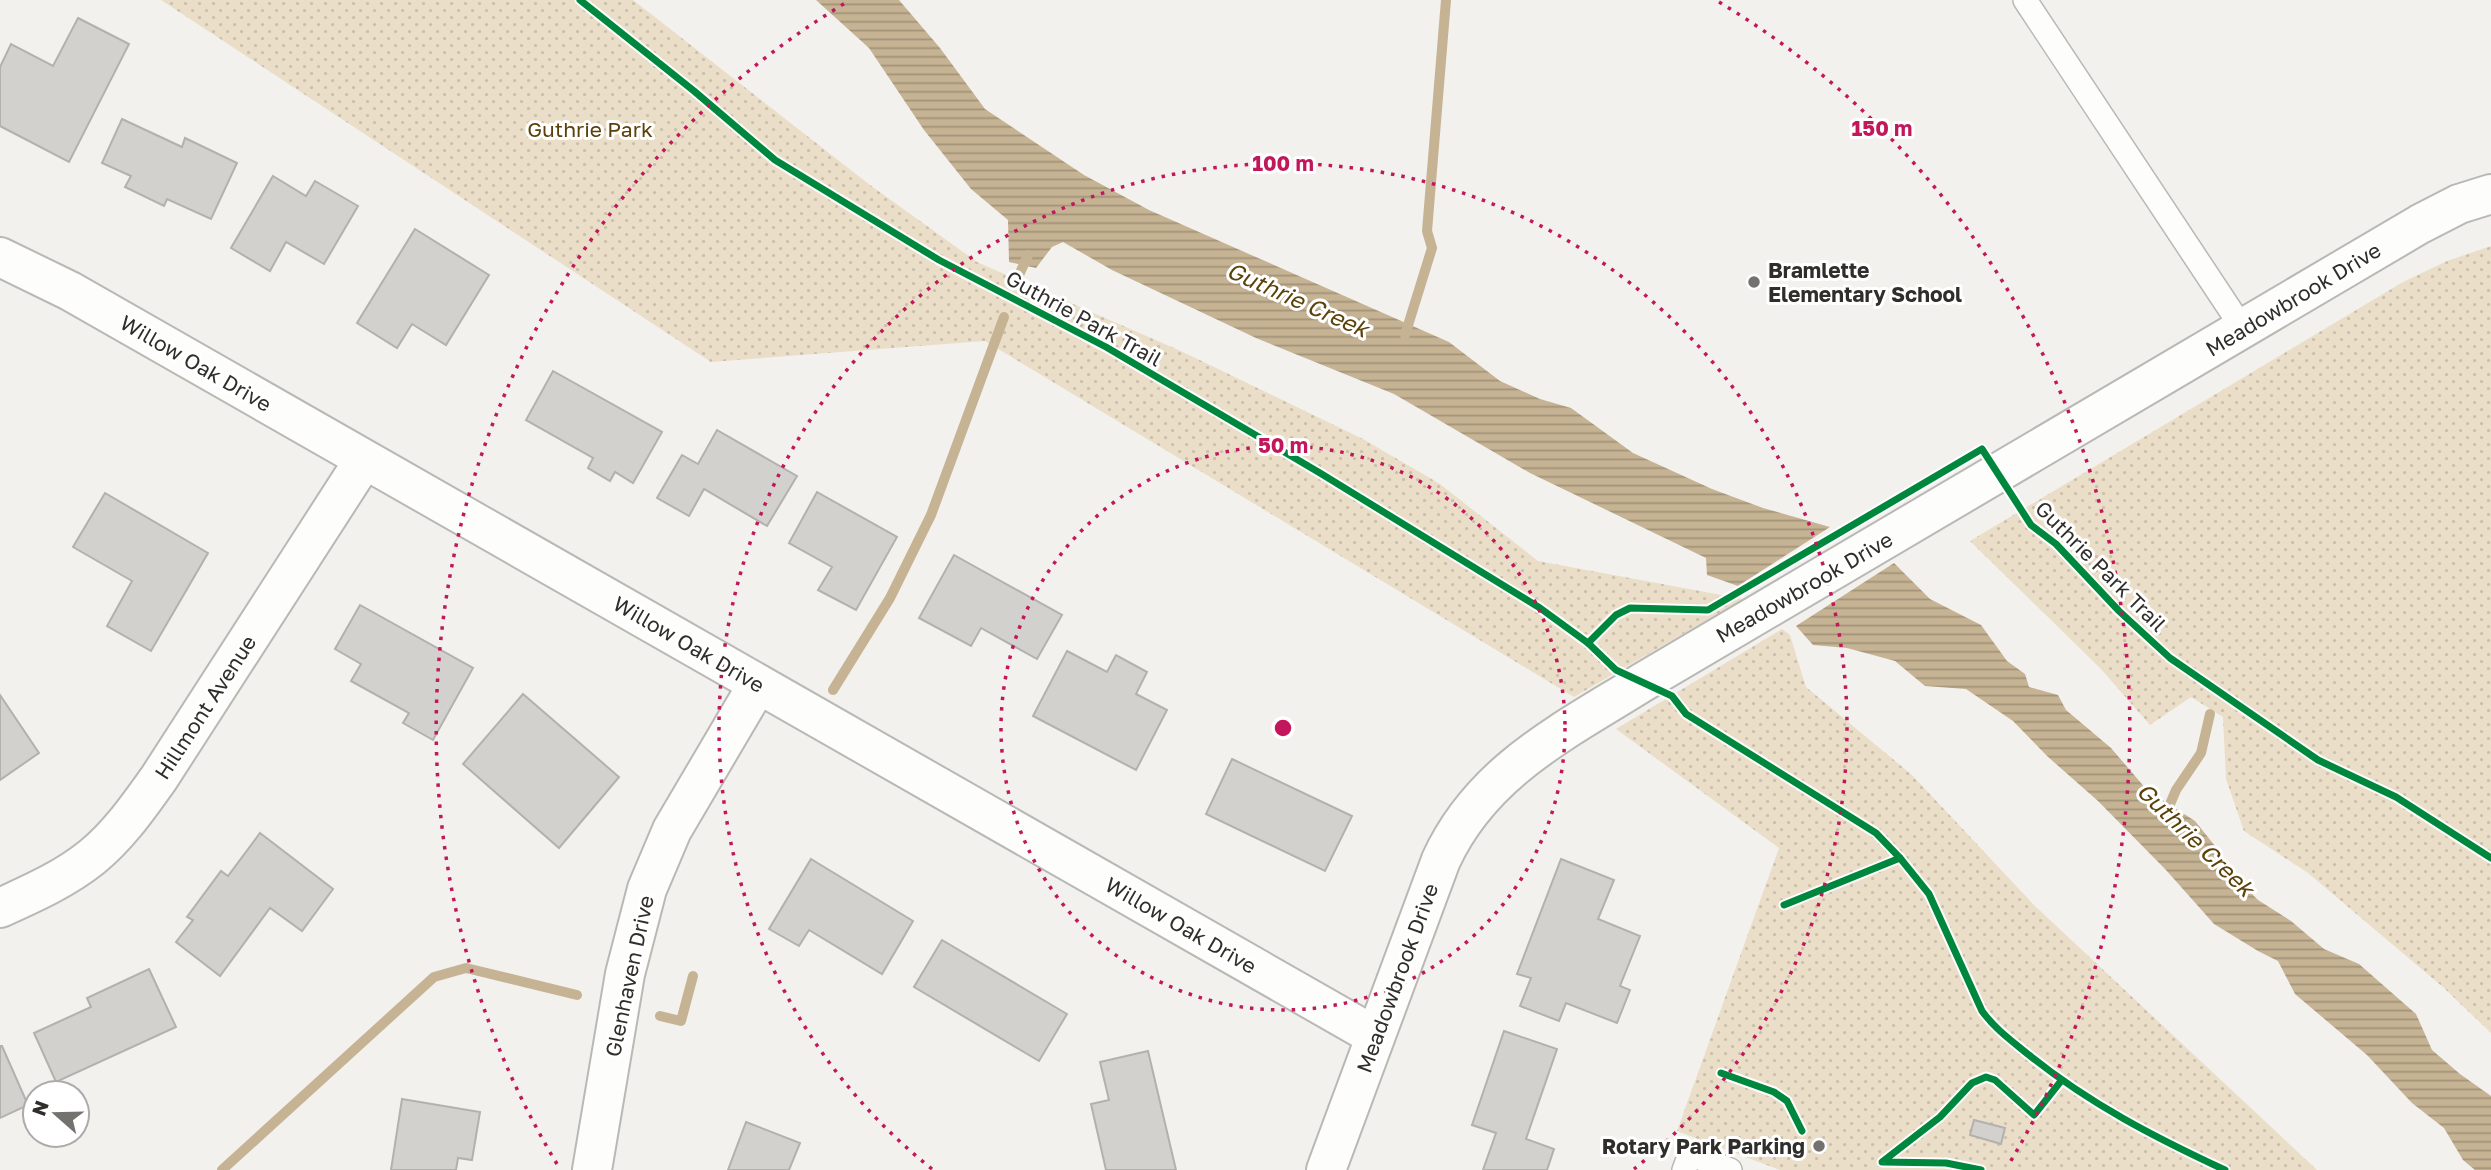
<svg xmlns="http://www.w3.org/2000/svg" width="2491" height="1170" font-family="'Golos Text',sans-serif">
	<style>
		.park { fill: url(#park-dots) }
		.water { fill: url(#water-rules) }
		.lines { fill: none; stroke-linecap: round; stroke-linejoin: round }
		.stream { stroke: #c6b394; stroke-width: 10 }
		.building { fill: #d2d1cd; stroke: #b2b1ae; stroke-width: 2 }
		.lane-casing { stroke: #b9b8b5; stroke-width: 26 }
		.street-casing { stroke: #b9b8b5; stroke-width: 42 }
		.lane { stroke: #fdfdfc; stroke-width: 23 }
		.street { stroke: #fdfdfc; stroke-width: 38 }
		.cycleway-casing { stroke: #fff; stroke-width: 11 }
		.cycleway { stroke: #00873e; stroke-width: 7 }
		.ring { fill: none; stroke: #c2185b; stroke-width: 3.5; stroke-dasharray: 3.5 7 }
		.poi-dot { fill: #74726f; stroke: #fff; stroke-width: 2.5 }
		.labels { text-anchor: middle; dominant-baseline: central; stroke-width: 6; stroke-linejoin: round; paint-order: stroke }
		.park-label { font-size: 21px; fill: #5b4109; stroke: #fff }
		.poi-label { font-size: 21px; font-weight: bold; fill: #302e2b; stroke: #fff; text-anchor: start }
		.street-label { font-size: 21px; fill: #302e2b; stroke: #fff }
		.water-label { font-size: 23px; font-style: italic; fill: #5c4209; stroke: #fff }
		.centre { fill: #c2185b; stroke: #fff; stroke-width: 3.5 }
		.ring-label { font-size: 21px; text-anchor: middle; font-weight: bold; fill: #c2185b; stroke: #fff; stroke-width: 6; stroke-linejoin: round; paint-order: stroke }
	</style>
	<defs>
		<pattern id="park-dots" width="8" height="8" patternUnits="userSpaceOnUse" patternTransform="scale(1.75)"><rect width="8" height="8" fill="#ebdec8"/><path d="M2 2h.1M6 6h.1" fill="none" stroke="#cabfac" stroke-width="1.8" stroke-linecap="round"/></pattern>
		<pattern id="water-rules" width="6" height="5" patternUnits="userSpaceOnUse" patternTransform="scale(1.75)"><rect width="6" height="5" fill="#c6b394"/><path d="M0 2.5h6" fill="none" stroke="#a19279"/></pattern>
	</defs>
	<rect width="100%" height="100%" fill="#f3f1ed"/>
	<g class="park">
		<polygon points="161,0 633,0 870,185 977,262 1183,352 1363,439 1440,484 1538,561 1743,599 1574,697 985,341 711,362"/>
		<polygon points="2491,246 2491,1033 2444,988 2308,873 2244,831 2226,779 2223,717 2191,697 2150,725 2101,669 1970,541 2403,282 2447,261"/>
		<polygon points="1782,629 1790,635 1806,687 1912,775 2035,906 2317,1170 1780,1170 1677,1131 1779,848 1616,729"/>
	</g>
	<g class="water">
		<polygon points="816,0 899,0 940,48 985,109 1084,175 1149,210 1449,342 1500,381 1540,399 1571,408 1633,453 1712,489 1763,508 1830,527 1738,586 1707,575 1706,558 1530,473 1394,394 1256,338 1112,270 1063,242 1052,247 1036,268 1009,262 1008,220 971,189 924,130 869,48"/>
		<polygon points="1894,563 1930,599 1981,625 2007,661 2025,674 2029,687 2058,695 2066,710 2111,748 2147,790 2195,821 2219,851 2225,867 2258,900 2291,921 2324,949 2359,964 2416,1014 2432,1050 2460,1074 2491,1096 2491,1170 2475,1170 2463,1160 2444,1128 2412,1103 2367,1055 2295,994 2278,961 2258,951 2214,924 2166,870 2098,801 2047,756 2013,721 1966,689 1925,686 1895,661 1847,648 1813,645 1796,626"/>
	</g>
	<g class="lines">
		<g class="stream">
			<polyline points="1015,284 1028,255"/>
			<polyline points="1405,335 1432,248 1427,231 1446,0"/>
			<polyline points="833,690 890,598 931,515 1004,317"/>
			<polyline points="2165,816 2176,790 2201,753 2210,714"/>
			<polyline points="660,1016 681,1021 693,976"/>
			<polyline points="222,1170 434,977 466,968 577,995"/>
		</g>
	</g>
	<g class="building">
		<polygon points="78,18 129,44 69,162 0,126 0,67 11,44 53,66"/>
		<polygon points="122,119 182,147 185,138 237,163 211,219 167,199 164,206 125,187 131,176 102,163"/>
		<polygon points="273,176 306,196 315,181 358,206 324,264 286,242 270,271 231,248"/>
		<polygon points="415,229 489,275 446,345 412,324 397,348 357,323"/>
		<polygon points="553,371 662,432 633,483 615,472 610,481 588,468 593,458 526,420"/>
		<polygon points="717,430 797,476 767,526 704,489 689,516 657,498 682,455 698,464"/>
		<polygon points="817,492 897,537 856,610 818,590 832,567 789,543"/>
		<polygon points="105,493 208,553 151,651 107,626 132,581 73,547"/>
		<polygon points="954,555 1062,615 1037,659 981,628 971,646 919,618"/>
		<polygon points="360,605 473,668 433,740 403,723 409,713 351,681 361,664 335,649"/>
		<polygon points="1067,651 1107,672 1116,655 1147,672 1136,694 1167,710 1136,770 1033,716"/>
		<polygon points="523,694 619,777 559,848 463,764"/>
		<polygon points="0,695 39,753 0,780"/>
		<polygon points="1232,759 1352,816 1325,871 1206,814"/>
		<polygon points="260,833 333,889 302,931 270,908 220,976 176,942 193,920 187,917 221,871 228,876"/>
		<polygon points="811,859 913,921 882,974 809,930 799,946 769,929"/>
		<polygon points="1561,859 1614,880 1598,919 1640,936 1620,986 1630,990 1617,1023 1566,1003 1559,1021 1520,1006 1531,978 1517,974"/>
		<polygon points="942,940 1067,1014 1039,1061 914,987"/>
		<polygon points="149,969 176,1027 56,1082 34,1033 91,1007 87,998"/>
		<polygon points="1504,1031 1557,1049 1526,1139 1554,1149 1547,1170 1483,1170 1496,1133 1472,1125"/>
		<polygon points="0,1046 2,1046 28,1105 0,1118"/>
		<polygon points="1148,1051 1176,1170 1106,1170 1091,1104 1109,1100 1100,1062"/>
		<polygon points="402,1099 480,1112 472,1160 458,1158 456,1170 391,1170"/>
		<polygon points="1974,1120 2005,1128 2001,1144 1970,1135"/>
		<polygon points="746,1122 800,1143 789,1170 728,1170"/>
	</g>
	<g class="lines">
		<g class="lane-casing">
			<g id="lane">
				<polyline points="2025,0 2243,329"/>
				<polyline points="1684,1170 1690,1154 1730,1170"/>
			</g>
		</g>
		<g class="street-casing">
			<g id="street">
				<polyline points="0,257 70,291 1375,1036"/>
				<path d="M 0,908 C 31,894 65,879 92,857 C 119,835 139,806 159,778 L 364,460"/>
				<polyline points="592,1170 625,974 647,889 672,830 758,684"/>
				<path d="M 1326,1170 L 1441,860 C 1482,771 1563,732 1643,682 L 2420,224 L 2459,204 L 2491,194"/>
			</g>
		</g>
		<use href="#lane" class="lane"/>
		<use href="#street" class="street"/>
		<g class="cycleway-casing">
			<g id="cycleway">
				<path d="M 580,0 L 694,91 L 775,160 L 939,260 L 1106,347 L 1320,473 L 1540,608 L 1588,643 L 1616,670 L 1672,696 L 1686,714 L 1876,833 L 1900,858 L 1929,894 L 1982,1011 C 1995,1029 2012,1041 2029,1055 C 2090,1104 2154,1137 2225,1170"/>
				<polyline points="1588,643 1616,615 1630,608 1708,610 1982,449 2031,525 2056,544 2119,611 2170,658 2318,760 2396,797 2491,858"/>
				<polyline points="1784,905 1900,858"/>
				<polyline points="1721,1073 1774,1092 1787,1101 1802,1131"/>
				<polyline points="1981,1170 1946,1163 1882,1162 1940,1117 1972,1083 1986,1077 1995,1080 2034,1115 2061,1081"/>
			</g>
		</g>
		<use href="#cycleway" class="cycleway"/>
	</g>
	<g class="ring">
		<circle cx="1283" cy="728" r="282"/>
		<path d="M932 1169A564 564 0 1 1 1634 1169"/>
		<path d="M557 1164A847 847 0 0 1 847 2M1719 2A847 847 0 0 1 2009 1164"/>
	</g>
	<g class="poi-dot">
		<circle cx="1754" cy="282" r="7"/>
		<circle cx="1819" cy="1146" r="7"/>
	</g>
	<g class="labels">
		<g class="park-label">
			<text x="590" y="129">Guthrie Park</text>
		</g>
		<g class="poi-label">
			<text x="1768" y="270">Bramlette<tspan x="1768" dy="24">Elementary School</tspan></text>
			<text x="1805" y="1146" text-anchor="end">Rotary Park Parking</text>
		</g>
		<g class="street-label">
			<text transform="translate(2293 299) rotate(-31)">Meadowbrook Drive</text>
			<text transform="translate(1084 318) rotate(29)">Guthrie Park Trail</text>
			<text transform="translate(196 363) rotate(30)">Willow Oak Drive</text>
			<text transform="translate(2101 566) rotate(45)">Guthrie Park Trail</text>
			<text transform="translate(1804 587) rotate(-30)">Meadowbrook Drive</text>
			<text transform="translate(689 644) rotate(30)">Willow Oak Drive</text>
			<text transform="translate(205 707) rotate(-57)">Hillmont Avenue</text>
			<text transform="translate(1181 925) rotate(30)">Willow Oak Drive</text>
			<text transform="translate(629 976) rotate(-78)">Glenhaven Drive</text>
			<text transform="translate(1397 978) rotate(-70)">Meadowbrook Drive</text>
		</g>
		<g class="water-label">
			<text transform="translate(1298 299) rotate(24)">Guthrie Creek</text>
			<text transform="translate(2196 839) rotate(44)">Guthrie Creek</text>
		</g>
	</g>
	<circle cx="1283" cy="728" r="10" class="centre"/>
	<g class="ring-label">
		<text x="1882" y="136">150 m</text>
		<text x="1283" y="171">100 m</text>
		<text x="1283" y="453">50 m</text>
	</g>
	<g transform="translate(56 1114) rotate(290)"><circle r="33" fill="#ffffff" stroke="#acabaa" stroke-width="2"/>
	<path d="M0-5L12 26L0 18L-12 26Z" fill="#74726f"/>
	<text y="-10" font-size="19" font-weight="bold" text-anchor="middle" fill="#302e2b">N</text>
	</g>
</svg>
